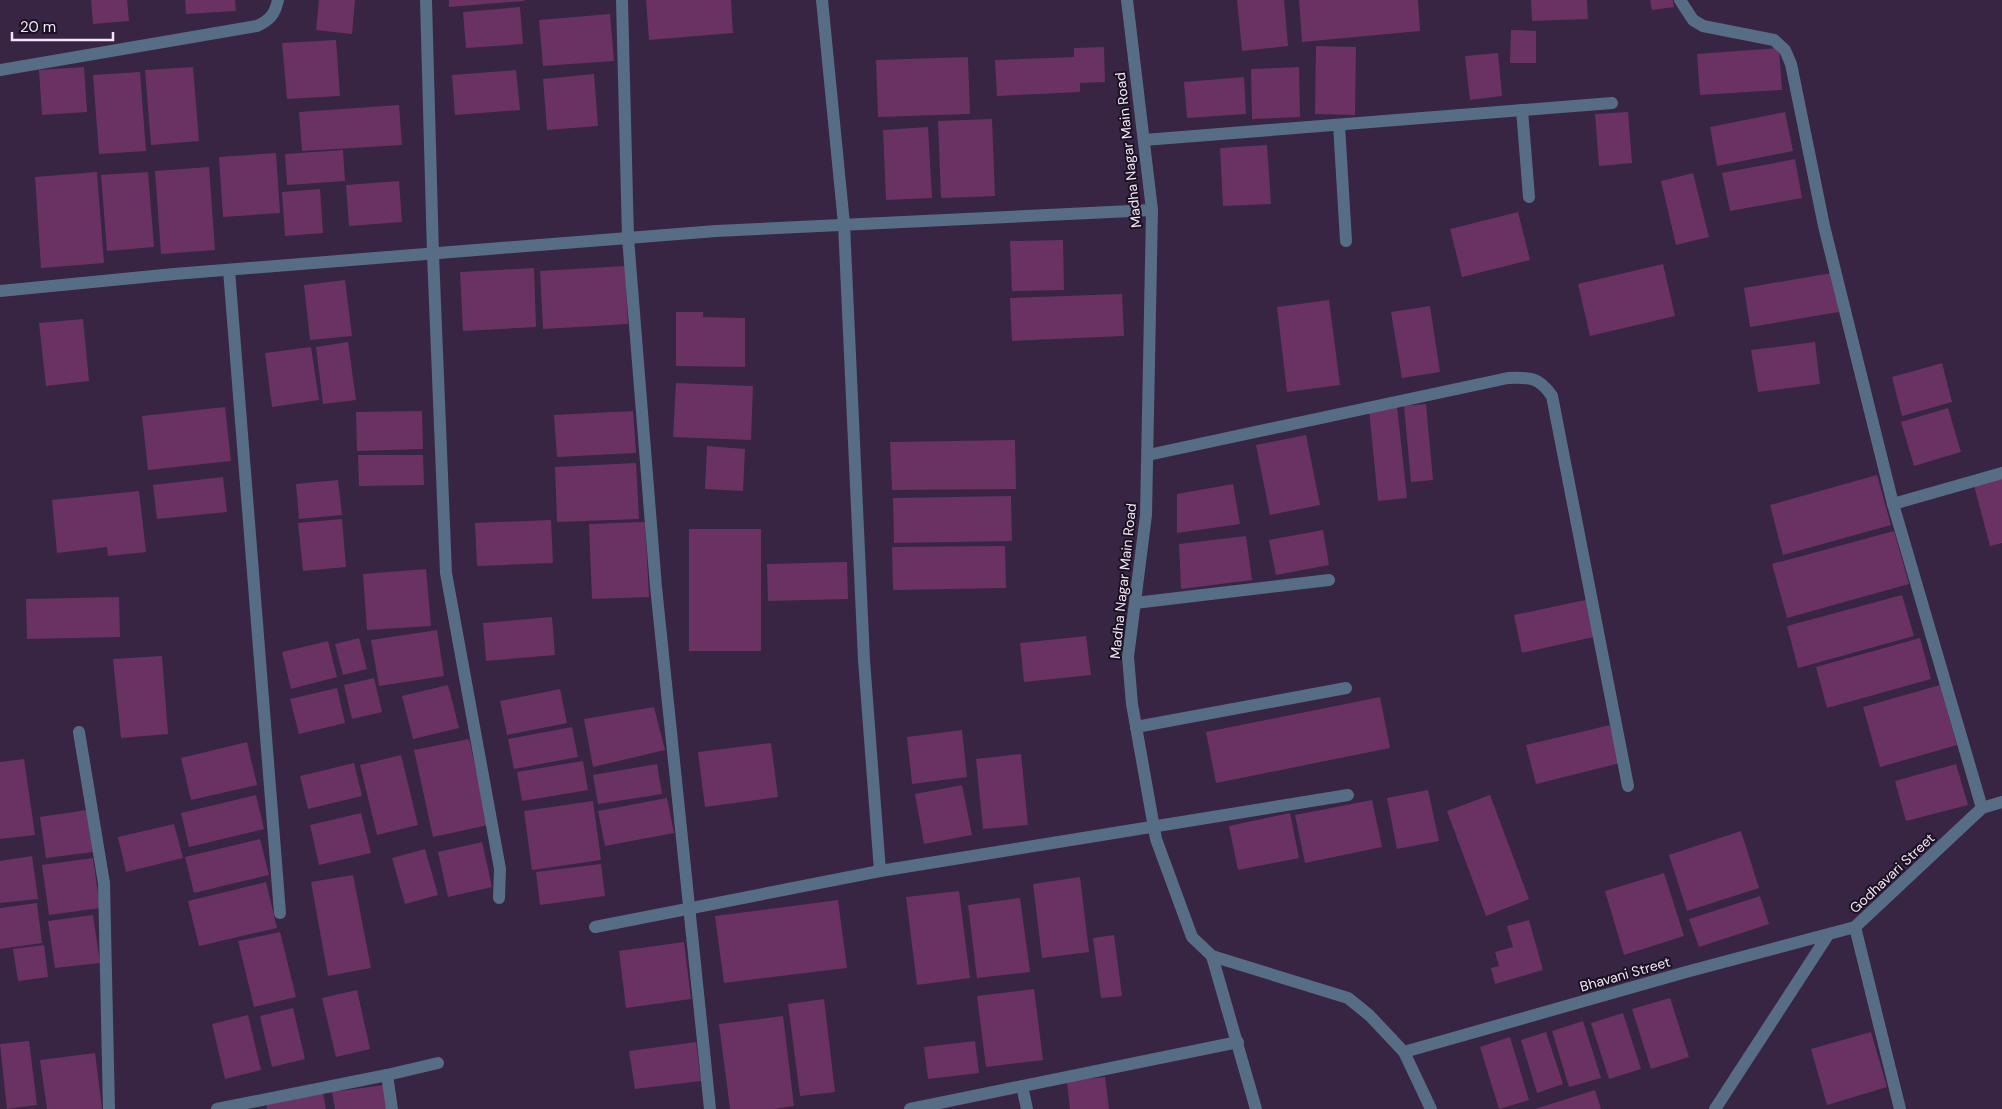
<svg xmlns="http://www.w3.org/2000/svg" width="2002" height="1109" font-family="'DM Sans',sans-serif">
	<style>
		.building { fill: #693262 }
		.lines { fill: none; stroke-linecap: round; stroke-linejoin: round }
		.minor { stroke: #576c85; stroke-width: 12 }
		.labels { text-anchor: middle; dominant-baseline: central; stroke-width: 4; stroke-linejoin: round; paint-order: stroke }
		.street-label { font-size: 14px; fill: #f2e5f9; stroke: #1a1220 }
	</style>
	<rect width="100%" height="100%" fill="#382443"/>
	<g class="building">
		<polygon points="91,0 127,0 129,21 93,24"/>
		<polygon points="185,0 235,0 236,11 186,14"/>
		<polygon points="319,0 355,0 352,34 316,30"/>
		<polygon points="449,0 524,0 524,1 449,7"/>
		<polygon points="646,0 731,0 733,33 649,40"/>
		<polygon points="1237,0 1284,0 1288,46 1242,51"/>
		<polygon points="1299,0 1418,0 1420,31 1302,42"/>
		<polygon points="1531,0 1587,0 1588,19 1532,21"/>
		<polygon points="1650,0 1673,0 1674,7 1652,10"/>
		<polygon points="520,7 523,44 466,48 463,12"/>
		<polygon points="610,14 614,61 543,66 539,20"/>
		<polygon points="1511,30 1536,31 1536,63 1510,63"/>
		<polygon points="336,40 340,96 287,99 282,43"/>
		<polygon points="1316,46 1356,47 1355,115 1315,114"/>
		<polygon points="1104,47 1105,82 1080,83 1080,92 997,96 995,60 1074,57 1074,48"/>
		<polygon points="1779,48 1782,90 1700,95 1697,54"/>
		<polygon points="1498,53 1502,96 1470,100 1465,56"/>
		<polygon points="968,57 970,114 878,117 876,60"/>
		<polygon points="84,67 87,112 42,115 39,70"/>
		<polygon points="193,67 199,141 151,145 145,70"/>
		<polygon points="1299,67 1300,117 1252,119 1251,69"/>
		<polygon points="516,70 520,110 455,115 452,75"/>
		<polygon points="140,72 146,151 99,154 93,75"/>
		<polygon points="594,74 598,126 547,130 543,79"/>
		<polygon points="1244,77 1246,114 1187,118 1184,82"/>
		<polygon points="399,105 402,145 302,151 299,112"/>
		<polygon points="1628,112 1632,163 1599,166 1595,114"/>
		<polygon points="1785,112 1793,151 1717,166 1710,127"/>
		<polygon points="992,119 995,196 941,198 938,121"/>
		<polygon points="928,127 932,198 886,200 883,130"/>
		<polygon points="1267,145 1271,204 1223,206 1220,148"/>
		<polygon points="343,150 345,181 287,185 285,154"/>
		<polygon points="276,153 280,213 223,217 219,157"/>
		<polygon points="1795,159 1802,198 1730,211 1722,173"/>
		<polygon points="209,167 215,250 161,254 155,171"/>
		<polygon points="97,172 104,263 41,268 35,177"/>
		<polygon points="148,172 154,247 107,251 101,175"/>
		<polygon points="1693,173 1709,237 1676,245 1661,181"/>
		<polygon points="399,181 402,222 349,226 346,185"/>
		<polygon points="320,189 323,233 285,236 282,192"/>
		<polygon points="1518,212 1530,260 1462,277 1450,229"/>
		<polygon points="1063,240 1064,290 1012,291 1010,241"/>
		<polygon points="1663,264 1675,316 1590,336 1578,284"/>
		<polygon points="625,266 628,324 543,329 540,271"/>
		<polygon points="534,268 536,327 463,331 460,272"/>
		<polygon points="1832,273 1839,312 1750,327 1744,288"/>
		<polygon points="345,280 352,336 310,340 304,285"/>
		<polygon points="1122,294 1124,336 1012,341 1010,298"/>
		<polygon points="1329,300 1340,385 1287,392 1277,307"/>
		<polygon points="1430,306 1440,372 1402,378 1391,312"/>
		<polygon points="676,312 703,312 703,317 745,318 745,367 676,366"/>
		<polygon points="83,319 89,381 46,386 39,323"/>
		<polygon points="348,342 356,400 323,404 316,347"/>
		<polygon points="1815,342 1820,384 1758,392 1751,350"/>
		<polygon points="311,347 319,400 272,407 265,353"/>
		<polygon points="1942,363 1952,402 1902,416 1892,377"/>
		<polygon points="676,383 753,386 751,440 673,437"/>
		<polygon points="1426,404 1433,480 1411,482 1404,406"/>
		<polygon points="1397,406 1407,498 1378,501 1369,409"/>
		<polygon points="225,407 231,461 148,470 142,416"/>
		<polygon points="1948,408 1961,452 1914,466 1901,422"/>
		<polygon points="422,411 423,449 357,451 356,412"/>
		<polygon points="633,411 636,453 557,457 554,415"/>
		<polygon points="1306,435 1320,505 1270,515 1256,445"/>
		<polygon points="1015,440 1016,489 892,490 890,442"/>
		<polygon points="707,446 745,449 743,491 705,489"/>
		<polygon points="358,455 423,455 424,485 359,486"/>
		<polygon points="636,463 639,519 557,522 555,467"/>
		<polygon points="1877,475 1891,525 1783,555 1770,505"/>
		<polygon points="223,477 227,512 157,519 153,485"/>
		<polygon points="2002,477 2002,543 1990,546 1974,485"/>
		<polygon points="338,480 342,515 299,519 296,484"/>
		<polygon points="1233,484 1240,524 1177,533 1177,494"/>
		<polygon points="139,491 146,552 108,556 107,547 57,553 52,500"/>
		<polygon points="1011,496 1012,541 894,543 893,498"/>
		<polygon points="342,519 346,567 303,571 298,523"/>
		<polygon points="551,520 553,563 477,566 475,523"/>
		<polygon points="645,522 649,597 592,599 589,524"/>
		<rect x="689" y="529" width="72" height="122"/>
		<polygon points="1323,530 1329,565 1276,575 1269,540"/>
		<polygon points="1894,531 1909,584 1787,618 1772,564"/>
		<polygon points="1246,536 1252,580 1181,589 1179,544"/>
		<polygon points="1005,546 1006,588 893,590 892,547"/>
		<polygon points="847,562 848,599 768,601 767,564"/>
		<polygon points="426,569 431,626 367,630 363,574"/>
		<polygon points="1902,595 1914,636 1798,668 1787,626"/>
		<polygon points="119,597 120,637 27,639 26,599"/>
		<polygon points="1590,599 1598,636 1522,653 1514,615"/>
		<polygon points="552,617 555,655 486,661 483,623"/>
		<polygon points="437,630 444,676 379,686 371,640"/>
		<polygon points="1086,636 1091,675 1024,682 1020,643"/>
		<polygon points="359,638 367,669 343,675 335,644"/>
		<polygon points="1920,638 1931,679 1827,708 1816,667"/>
		<polygon points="328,641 337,677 291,689 282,652"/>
		<polygon points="162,656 168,734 121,738 113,659"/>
		<polygon points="374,678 382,712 352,719 344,685"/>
		<polygon points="448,685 459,728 413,739 402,696"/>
		<polygon points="1940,685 1957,745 1880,767 1863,707"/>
		<polygon points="337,688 345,723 299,734 290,699"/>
		<polygon points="560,689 567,723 507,735 500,701"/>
		<polygon points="1380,697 1390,748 1216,783 1206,732"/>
		<polygon points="654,707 665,750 593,767 584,719"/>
		<polygon points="1610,725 1620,763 1536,784 1526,745"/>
		<polygon points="572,727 578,757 514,769 508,739"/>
		<polygon points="962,730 967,777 912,784 907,737"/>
		<polygon points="469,739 488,825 433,837 414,750"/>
		<polygon points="247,742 257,785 191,800 181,758"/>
		<polygon points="771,743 778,797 705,807 698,752"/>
		<polygon points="1021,754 1028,825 983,829 976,759"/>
		<polygon points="401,755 418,825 377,835 360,765"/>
		<polygon points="24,759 35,835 0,839 0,762"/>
		<polygon points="583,761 588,790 522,801 517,772"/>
		<polygon points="354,763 362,796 308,809 300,776"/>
		<polygon points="657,764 662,794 598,804 593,775"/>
		<polygon points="1956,764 1968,805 1906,821 1895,781"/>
		<polygon points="962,785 972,835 924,844 915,794"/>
		<polygon points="1428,790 1439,841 1397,849 1387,798"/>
		<polygon points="256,795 264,829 189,847 181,813"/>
		<polygon points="1490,795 1529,899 1486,916 1447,811"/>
		<polygon points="667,798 674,833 605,846 598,811"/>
		<polygon points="1372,800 1382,847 1305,863 1295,815"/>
		<polygon points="593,801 601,860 532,870 524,811"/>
		<polygon points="87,810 93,852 46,858 40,817"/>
		<polygon points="361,813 371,853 319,865 310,825"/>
		<polygon points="1290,813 1299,858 1238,870 1229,826"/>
		<polygon points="174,824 183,858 126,872 118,837"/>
		<polygon points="1741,831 1759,888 1687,911 1669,855"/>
		<polygon points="260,839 269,875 194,893 185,857"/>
		<polygon points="482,842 492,887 448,897 438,852"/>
		<polygon points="425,849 438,895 405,904 392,858"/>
		<polygon points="32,856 38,899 0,903 0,861"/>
		<polygon points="93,858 100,908 49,915 42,865"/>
		<polygon points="601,864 605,896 540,905 536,872"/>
		<polygon points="1664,873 1684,936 1624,955 1605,891"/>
		<polygon points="353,875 371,968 328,976 311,882"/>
		<polygon points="1080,877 1089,952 1042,958 1033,884"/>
		<polygon points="266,882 277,928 199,946 188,901"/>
		<polygon points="959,891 970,978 917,985 906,897"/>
		<polygon points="1760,896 1769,924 1699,947 1689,919"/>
		<polygon points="1020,898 1030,972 977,978 968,905"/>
		<polygon points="838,900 847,968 724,983 715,916"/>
		<polygon points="37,903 42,943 0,949 0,908"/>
		<polygon points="93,915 100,963 55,968 48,921"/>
		<polygon points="1529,920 1543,970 1495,984 1491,968 1499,966 1495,952 1513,947 1507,926"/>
		<polygon points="280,932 296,997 254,1007 238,941"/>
		<polygon points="1114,935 1122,996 1101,998 1093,938"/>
		<polygon points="684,942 691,999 626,1008 619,951"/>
		<polygon points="44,945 48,977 18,981 13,949"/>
		<polygon points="1034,989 1043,1060 986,1067 977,996"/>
		<polygon points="357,990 370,1049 336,1057 322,998"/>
		<polygon points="1670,998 1689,1057 1651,1069 1632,1009"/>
		<polygon points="824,999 835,1092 800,1096 788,1004"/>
		<polygon points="293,1008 305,1059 272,1067 260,1016"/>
		<polygon points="1623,1013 1641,1069 1609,1079 1591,1023"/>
		<polygon points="248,1015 261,1070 225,1079 212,1024"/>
		<polygon points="783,1016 794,1106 774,1109 730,1109 719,1024"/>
		<polygon points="1583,1021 1601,1078 1569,1087 1552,1031"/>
		<polygon points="1546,1032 1563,1084 1537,1093 1521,1040"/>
		<polygon points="1871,1032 1887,1087 1827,1105 1811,1049"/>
		<polygon points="1510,1037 1529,1100 1499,1109 1480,1047"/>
		<polygon points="29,1041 37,1105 7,1109 0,1044"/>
		<polygon points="975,1041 979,1073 928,1079 924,1047"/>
		<polygon points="696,1042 701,1081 635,1089 629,1051"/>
		<polygon points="95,1053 102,1109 47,1109 40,1060"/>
		<polygon points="1105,1077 1109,1109 1070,1109 1067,1081"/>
		<polygon points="385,1085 388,1109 335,1109 332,1092"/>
		<polygon points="1595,1090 1601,1109 1535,1109"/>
		<polygon points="323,1093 326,1109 267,1109 266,1101"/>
	</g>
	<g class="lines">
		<g class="minor">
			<polyline points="426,0 433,254 446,573 500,869 499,898"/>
			<polyline points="622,0 628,238 656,587 710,1109"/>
			<polyline points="822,0 844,224 864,660 880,871"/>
			<polyline points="1127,0 1152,210 1146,515 1128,657 1132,704 1156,839 1192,937 1212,956 1348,998 1369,1015 1404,1052 1431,1109"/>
			<polyline points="1680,0 1693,20 1703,26 1774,40 1785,50 1791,64 1824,226 1893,504 1982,808"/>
			<path d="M 0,70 L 257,26 C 270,20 275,14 278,0"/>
			<polyline points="1522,110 1529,197"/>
			<polyline points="1339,125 1346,241"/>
			<polyline points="1144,140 1612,103"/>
			<polyline points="229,270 280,913"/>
			<polyline points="0,291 174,274 716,231 1152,210"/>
			<path d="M 1148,455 L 1508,378 C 1530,377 1539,377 1552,396 L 1628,786"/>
			<polyline points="1893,504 2002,473"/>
			<polyline points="1135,603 1329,580"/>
			<polyline points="1136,727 1346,688"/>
			<polyline points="79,732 104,883 109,1109"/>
			<polyline points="595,927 880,871 1348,795"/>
			<polyline points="1855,927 1900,1109"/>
			<polyline points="1212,956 1256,1109"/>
			<polyline points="1404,1052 1686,972 1855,927 1982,808 2002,802"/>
			<polyline points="1022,1086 1027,1109"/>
			<polyline points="217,1109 387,1075"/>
			<polyline points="392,1109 387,1075 438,1063"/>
			<polyline points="910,1109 1238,1042"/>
			<polyline points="1715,1109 1828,935"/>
		</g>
	</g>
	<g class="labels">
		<g class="street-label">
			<text transform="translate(1128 150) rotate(-96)">Madha Nagar Main Road</text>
			<text transform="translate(1123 581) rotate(-84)">Madha Nagar Main Road</text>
			<text transform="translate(1892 873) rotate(-43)">Godhavari Street</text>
			<text transform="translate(1625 974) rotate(-16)">Bhavani Street</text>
		</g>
	</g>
	<path d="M12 32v8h101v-8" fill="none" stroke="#f2e5f9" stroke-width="2.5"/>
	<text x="20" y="32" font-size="15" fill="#f2e5f9" stroke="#1a1220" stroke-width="4" paint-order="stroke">20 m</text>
</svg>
